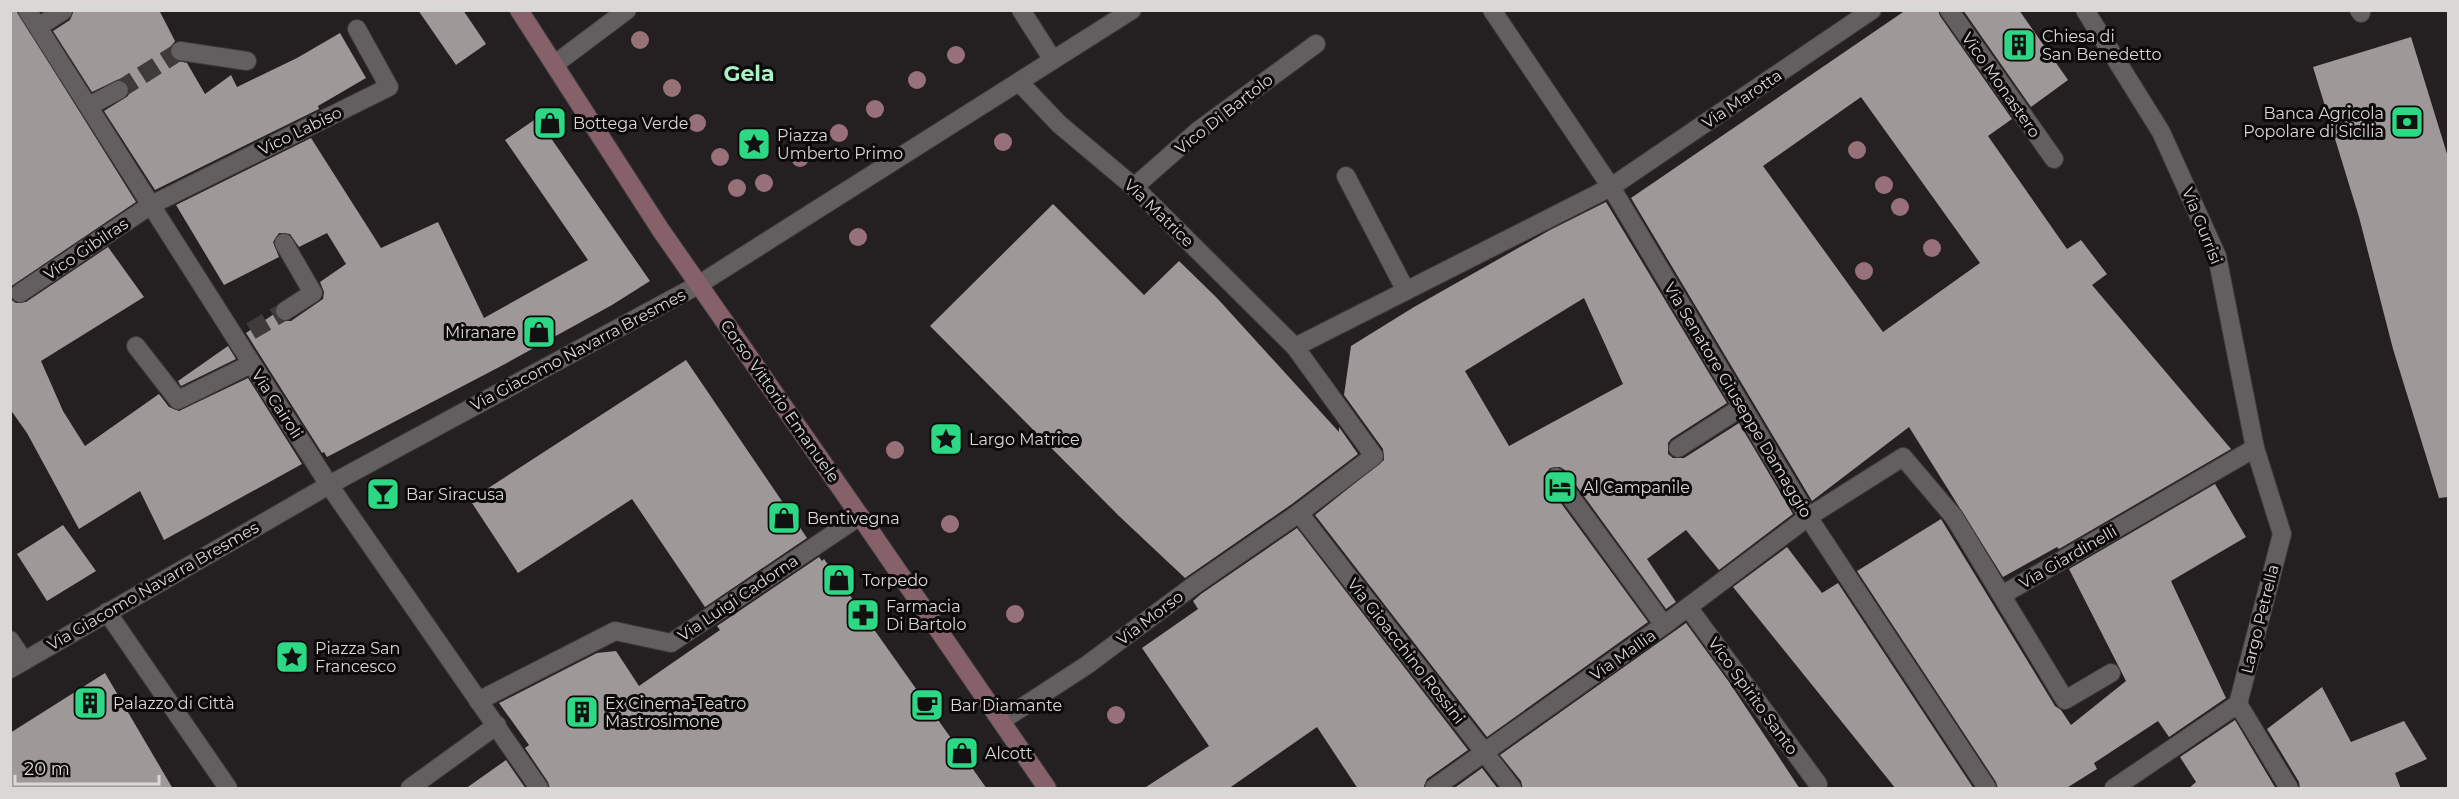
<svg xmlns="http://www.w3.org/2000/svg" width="2459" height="799" font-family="Montserrat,sans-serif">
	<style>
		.building { fill: #9e9899; fill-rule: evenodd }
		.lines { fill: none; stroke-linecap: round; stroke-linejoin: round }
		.street-tunnel { stroke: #3f3b3b; stroke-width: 18; stroke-dasharray: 18 9; stroke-linecap: butt }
		.street-casing { stroke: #3e3a3b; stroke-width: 20 }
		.secondary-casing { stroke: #3e3a3b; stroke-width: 20 }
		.street { stroke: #635e5f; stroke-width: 18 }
		.secondary { stroke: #86616a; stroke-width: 18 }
		.tree { fill: #987079 }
		.labels { text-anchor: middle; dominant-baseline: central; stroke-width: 6; stroke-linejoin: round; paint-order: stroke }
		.poi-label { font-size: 16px; fill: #dad7d7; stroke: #0b090a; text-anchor: start }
		.street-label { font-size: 16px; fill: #dad7d7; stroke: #0b090a }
		.district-label { font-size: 22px; font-weight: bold; fill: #a6f2c1; stroke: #0b090a }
	</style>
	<rect width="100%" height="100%" fill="#241f20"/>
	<g class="building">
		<polygon points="10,10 16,10 136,202 10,287"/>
		<polygon points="74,10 159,10 175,41 169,49 170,56 174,60 187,63 205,94 231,75 237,87 297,58 340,33 366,78 318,106 319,109 155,190 104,111 128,96 130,90 129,84 119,79 92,92 53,31 70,20"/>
		<polygon points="418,10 463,10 486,44 456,65"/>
		<path d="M 1906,10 L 1938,10 L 1940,16 L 2012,119 L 1988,136 L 2067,249 L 2081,240 L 2107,274 L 2092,285 L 2231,449 L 2059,549 L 2057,547 L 2003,577 L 1909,427 L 1812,501 L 1631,198 ZM 1861,97 L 1980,263 L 1883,332 L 1763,166 Z"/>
		<polygon points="1963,10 2019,10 2068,80 2031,107"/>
		<polygon points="2411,37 2448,157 2448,497 2439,498 2393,349 2359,217 2313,67"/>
		<polygon points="537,118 650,281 612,305 505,364 327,457 324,452 322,453 246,333 274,314 280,321 291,321 323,299 324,292 320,282 346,264 327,233 299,247 290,234 279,233 273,242 279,257 224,285 176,205 311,138 381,248 438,222 484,318 588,260 505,140"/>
		<path d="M 1606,202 L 1727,403 L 1671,439 L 1668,443 L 1668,454 L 1673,458 L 1684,458 L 1739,423 L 1793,514 L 1719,570 L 1686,530 L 1647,559 L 1676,602 L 1666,609 L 1565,470 L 1560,467 L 1550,468 L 1546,473 L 1547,484 L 1648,622 L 1487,737 L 1315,515 L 1384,460 L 1383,449 L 1344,395 L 1351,346 L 1414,307 L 1550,230 ZM 1584,298 L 1623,384 L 1509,446 L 1465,371 Z"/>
		<polygon points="1053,204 1144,295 1179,261 1217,298 1339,432 1339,427 1358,454 1292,504 1185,578 1119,516 930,326"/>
		<polygon points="108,247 144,297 41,361 63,411 85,446 159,394 169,407 179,411 248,378 302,464 164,540 140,491 79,529 27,433 10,409 10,299 16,303 26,302"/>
		<polygon points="228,346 236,359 181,386 178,381"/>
		<polygon points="686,360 807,538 705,607 632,499 518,573 470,500"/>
		<polygon points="2215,484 2246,537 2171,581 2226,698 2169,737 2158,721 2094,763 2097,769 2065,789 1998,789 1996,782 1857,571 1941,519 2055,706 2061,710 2071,725 2126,681 2069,569"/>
		<polygon points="63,525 96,571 47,601 17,554"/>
		<polygon points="1297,528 1468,750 1427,779 1423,789 1358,789 1317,727 1228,789 1143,789 1209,746 1142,648 1198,609 1193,601 1201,594"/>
		<polygon points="1787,547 1822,593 1838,583 1974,789 1896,789 1733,587"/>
		<polygon points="819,557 822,561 824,559 839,580 987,789 550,789 548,782 525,748 529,745 499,703 597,653 616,651 639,686 720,630 717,626"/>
		<polygon points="1686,623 1729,682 1800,789 1523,789 1521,781 1500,755"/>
		<polygon points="105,673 173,789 10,789 10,733"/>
		<polygon points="2322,687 2351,742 2404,721 2427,759 2395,773 2401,789 2300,789 2299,782 2267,729"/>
		<polygon points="2235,720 2276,789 2188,789 2196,782 2180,757"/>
		<polygon points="506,760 526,789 465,789"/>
		<polygon points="1482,768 1498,789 1453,789"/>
	</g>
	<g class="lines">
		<g class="street-tunnel">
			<polyline points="119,90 180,51"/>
			<polyline points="251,331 285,311"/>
		</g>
		<g class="street-casing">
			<g id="street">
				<polyline points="27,10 329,485 539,788"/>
				<polyline points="1021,10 1053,60"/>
				<polyline points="1492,10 1611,187 1808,517 1987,788"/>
				<polyline points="1949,10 2054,159"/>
				<polyline points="2085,10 2161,132 2217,256 2255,448 2282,534 2238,704"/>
				<polyline points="2359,10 2361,13"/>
				<polyline points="38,27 63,11"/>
				<polyline points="180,51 247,61"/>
				<polyline points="555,64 627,10"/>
				<polyline points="89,106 119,90"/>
				<polyline points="1346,176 1406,291"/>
				<polyline points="1134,187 1199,130 1316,44"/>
				<polyline points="284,243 313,293 285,311"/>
				<polyline points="20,293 151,205 389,87 357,29"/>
				<polyline points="136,346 178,400 251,364"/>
				<polyline points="1295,347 1611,187 1872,10"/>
				<polyline points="1678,448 1742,407"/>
				<polyline points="1556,477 1664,625"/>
				<polyline points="1299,513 1512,788"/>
				<polyline points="2002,595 2255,448"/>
				<polyline points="1688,607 1818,784"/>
				<polyline points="107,612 228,788"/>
				<polyline points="10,640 24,661"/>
				<polyline points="10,669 329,485 698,285 1132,10"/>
				<polyline points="478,701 615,631 671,643 860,516"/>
				<polyline points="2238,704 2289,788"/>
				<polyline points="1001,721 1087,665 1193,586 1299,513 1374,456 1295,347 1134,187 1059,124 1019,82"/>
				<polyline points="410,788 497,725"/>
				<polyline points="1434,788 1664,625 1808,517 1903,457 1954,517 2065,700 2111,673"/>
				<polyline points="2114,788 2238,704"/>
			</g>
		</g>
		<g class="secondary-casing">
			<polyline id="secondary" points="519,10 660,229 860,516 1047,788"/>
		</g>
		<use href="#street" class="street"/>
		<use href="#secondary" class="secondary"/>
	</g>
	<g class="tree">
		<circle cx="640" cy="40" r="9"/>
		<circle cx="956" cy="55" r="9"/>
		<circle cx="917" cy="80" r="9"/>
		<circle cx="672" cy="88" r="9"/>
		<circle cx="875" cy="109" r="9"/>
		<circle cx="697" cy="123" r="9"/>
		<circle cx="839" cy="133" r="9"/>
		<circle cx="1003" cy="142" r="9"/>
		<circle cx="1857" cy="150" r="9"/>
		<circle cx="720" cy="157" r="9"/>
		<circle cx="800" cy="158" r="9"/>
		<circle cx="764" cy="183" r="9"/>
		<circle cx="1884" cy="185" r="9"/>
		<circle cx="737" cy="188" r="9"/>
		<circle cx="1900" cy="207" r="9"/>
		<circle cx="858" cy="237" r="9"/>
		<circle cx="1932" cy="248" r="9"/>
		<circle cx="1864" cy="271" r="9"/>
		<circle cx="895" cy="450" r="9"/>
		<circle cx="950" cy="524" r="9"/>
		<circle cx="1015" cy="614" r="9"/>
		<circle cx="1116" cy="715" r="9"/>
	</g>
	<defs>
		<g id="building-square" transform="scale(1.725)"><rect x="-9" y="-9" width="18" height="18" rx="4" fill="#2cd884" stroke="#0b090a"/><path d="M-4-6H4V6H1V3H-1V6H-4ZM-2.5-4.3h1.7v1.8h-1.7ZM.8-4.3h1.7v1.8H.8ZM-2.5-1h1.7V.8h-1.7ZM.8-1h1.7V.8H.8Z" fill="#111"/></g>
		<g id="bank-square" transform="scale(1.725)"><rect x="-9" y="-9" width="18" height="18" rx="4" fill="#2cd884" stroke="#0b090a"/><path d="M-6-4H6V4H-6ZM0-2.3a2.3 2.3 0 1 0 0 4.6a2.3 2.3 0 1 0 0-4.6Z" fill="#111"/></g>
		<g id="shop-square" transform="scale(1.725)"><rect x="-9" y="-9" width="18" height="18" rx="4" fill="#2cd884" stroke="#0b090a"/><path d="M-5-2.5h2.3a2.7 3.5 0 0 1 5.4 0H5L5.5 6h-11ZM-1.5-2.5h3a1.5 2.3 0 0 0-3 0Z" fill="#111"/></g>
		<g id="sight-square" transform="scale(1.725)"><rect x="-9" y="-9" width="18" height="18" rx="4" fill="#2cd884" stroke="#0b090a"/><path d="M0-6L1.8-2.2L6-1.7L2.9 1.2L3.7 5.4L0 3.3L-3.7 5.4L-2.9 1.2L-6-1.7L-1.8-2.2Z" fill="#111"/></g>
		<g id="hotel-square" transform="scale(1.725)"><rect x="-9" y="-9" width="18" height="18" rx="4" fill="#2cd884" stroke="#0b090a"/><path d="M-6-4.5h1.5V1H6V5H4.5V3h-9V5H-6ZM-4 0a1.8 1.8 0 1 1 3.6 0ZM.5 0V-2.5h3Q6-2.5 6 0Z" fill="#111"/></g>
		<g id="bar-square" transform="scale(1.725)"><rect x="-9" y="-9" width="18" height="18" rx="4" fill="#2cd884" stroke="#0b090a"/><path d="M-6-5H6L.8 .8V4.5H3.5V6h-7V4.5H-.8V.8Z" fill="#111"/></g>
		<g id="pharmacy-square" transform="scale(1.725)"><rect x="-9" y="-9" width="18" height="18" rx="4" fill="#2cd884" stroke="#0b090a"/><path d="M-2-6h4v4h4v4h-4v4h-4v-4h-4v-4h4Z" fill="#111"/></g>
		<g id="cafe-square" transform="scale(1.725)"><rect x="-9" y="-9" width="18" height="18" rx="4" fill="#2cd884" stroke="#0b090a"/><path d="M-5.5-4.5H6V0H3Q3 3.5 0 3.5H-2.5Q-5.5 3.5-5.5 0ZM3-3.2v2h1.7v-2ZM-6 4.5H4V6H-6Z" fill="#111"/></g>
	</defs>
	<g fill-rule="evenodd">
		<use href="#building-square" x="2019" y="45"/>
		<use href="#bank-square" x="2407" y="122"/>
		<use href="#shop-square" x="550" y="123"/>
		<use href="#sight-square" x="754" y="144"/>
		<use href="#shop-square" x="539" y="332"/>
		<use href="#sight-square" x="946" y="439"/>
		<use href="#hotel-square" x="1560" y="487"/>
		<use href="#bar-square" x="383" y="494"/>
		<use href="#shop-square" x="784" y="518"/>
		<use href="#shop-square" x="839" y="580"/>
		<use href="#pharmacy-square" x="863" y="615"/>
		<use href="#sight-square" x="292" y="657"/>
		<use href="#building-square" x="90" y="703"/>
		<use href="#cafe-square" x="927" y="705"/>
		<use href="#building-square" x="582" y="712"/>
		<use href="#shop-square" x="962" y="753"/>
	</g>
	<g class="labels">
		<g class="poi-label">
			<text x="2042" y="36">Chiesa di<tspan x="2042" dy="18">San Benedetto</tspan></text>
			<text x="2384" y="113" text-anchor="end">Banca Agricola<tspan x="2384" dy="18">Popolare di Sicilia</tspan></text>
			<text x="573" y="123">Bottega Verde</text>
			<text x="777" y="135">Piazza<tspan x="777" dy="18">Umberto Primo</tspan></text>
			<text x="516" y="332" text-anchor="end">Miranare</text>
			<text x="969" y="439">Largo Matrice</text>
			<text x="1583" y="487">Al Campanile</text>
			<text x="406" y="494">Bar Siracusa</text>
			<text x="807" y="518">Bentivegna</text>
			<text x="862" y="580">Torpedo</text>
			<text x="886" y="606">Farmacia<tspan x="886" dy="18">Di Bartolo</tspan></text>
			<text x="315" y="648">Piazza San<tspan x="315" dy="18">Francesco</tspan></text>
			<text x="113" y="703">Palazzo di Città</text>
			<text x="605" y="703">Ex Cinema-Teatro<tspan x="605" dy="18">Mastrosimone</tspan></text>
			<text x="950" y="705">Bar Diamante</text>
			<text x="985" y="753">Alcott</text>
		</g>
		<g class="street-label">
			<text transform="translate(2001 85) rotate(55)">Vico Monastero</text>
			<text transform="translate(1742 99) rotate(-34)">Via Marotta</text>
			<text transform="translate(1224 114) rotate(-38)">Vico Di Bartolo</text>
			<text transform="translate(300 131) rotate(-26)">Vico Labiso</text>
			<text transform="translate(1159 213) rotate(44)">Via Matrice</text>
			<text transform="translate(2202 226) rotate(68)">Via Gurrisi</text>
			<text transform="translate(86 249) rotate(-34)">Vico Gibilras</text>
			<text transform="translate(578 350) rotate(-28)">Via Giacomo Navarra Bresmes</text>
			<text transform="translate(1738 400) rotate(59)">Via Senatore Giuseppe Damaggio</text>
			<text transform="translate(780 401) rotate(55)">Corso Vittorio Emanuele</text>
			<text transform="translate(277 404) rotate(57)">Via Cairoli</text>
			<text transform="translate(2068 557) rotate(-30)">Via Giardinelli</text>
			<text transform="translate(153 586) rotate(-30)">Via Giacomo Navarra Bresmes</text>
			<text transform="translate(738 598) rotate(-34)">Via Luigi Cadorna</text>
			<text transform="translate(1150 618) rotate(-37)">Via Morso</text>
			<text transform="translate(2260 619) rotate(-76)">Largo Petrella</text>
			<text transform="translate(1406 651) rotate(52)">Via Gioacchino Rossini</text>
			<text transform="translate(1623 655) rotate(-35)">Via Mallia</text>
			<text transform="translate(1753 696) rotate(54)">Vico Spirito Santo</text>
		</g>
		<g class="district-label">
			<text x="749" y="73">Gela</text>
		</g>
	</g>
	<rect width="2459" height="799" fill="none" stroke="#dad7d7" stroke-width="24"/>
	<path d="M15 775v9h144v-9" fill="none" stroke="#dad7d7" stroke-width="3"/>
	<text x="24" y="775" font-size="18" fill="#dad7d7" stroke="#0b090a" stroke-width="4.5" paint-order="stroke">20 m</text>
</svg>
